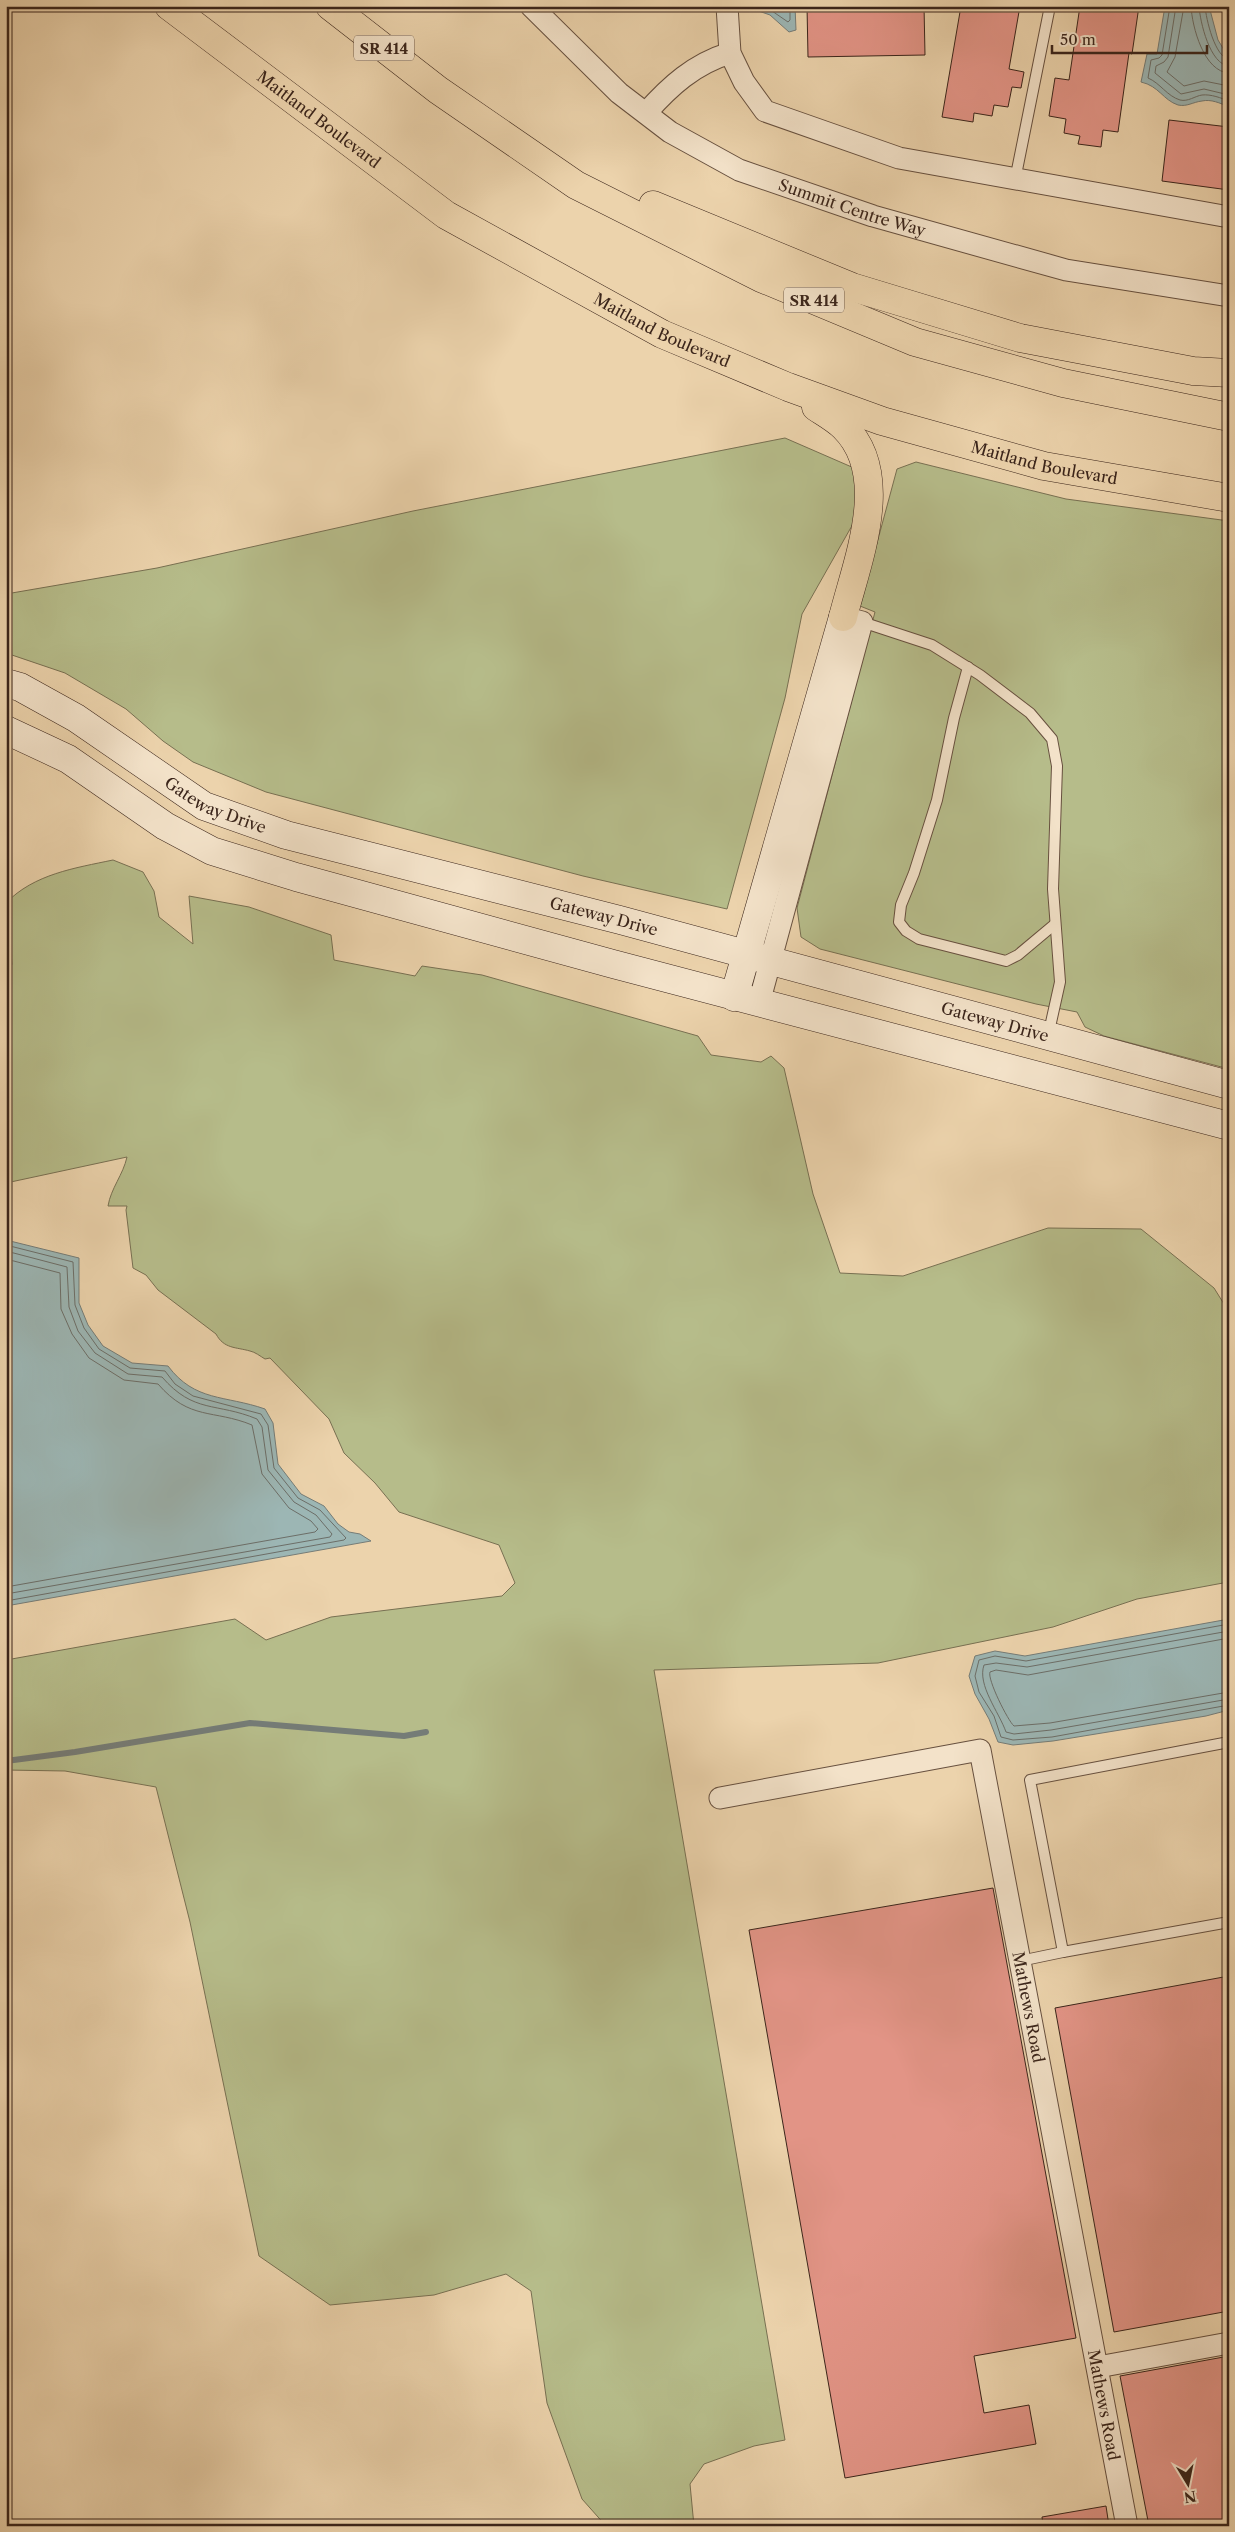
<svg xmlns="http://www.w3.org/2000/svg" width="1235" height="2532" font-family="'Libre Caslon Text',serif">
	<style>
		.green { fill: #b6bc8a; stroke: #787052 }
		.water { fill: #9cb6b4; stroke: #757c77 }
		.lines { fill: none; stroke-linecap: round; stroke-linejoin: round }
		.shore { stroke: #6c6e68; stroke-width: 1 }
		.stream { stroke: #757c77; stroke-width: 6 }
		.building { fill: #e29486; stroke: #3b251b }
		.lane-casing { stroke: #67503f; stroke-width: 12 }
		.street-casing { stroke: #67503f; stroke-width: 23 }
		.secondary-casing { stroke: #3b251b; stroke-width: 29 }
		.highway-casing { stroke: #3b251b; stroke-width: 29 }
		.lane { stroke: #f3e2c9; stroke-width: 10 }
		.street { stroke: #f3e2c9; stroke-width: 21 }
		.secondary { stroke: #f3e2c9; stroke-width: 28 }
		.highway { stroke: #ecd3ac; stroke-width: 28 }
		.labels { text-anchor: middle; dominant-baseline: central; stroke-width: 4.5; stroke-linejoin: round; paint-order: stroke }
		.shield { fill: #f3e2c9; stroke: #725e4f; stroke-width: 1 }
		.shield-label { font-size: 15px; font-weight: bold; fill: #3b251b }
		.street-label { font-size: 16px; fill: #3b251b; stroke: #f3e2c9 }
	</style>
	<rect width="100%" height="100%" fill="#ecd3ac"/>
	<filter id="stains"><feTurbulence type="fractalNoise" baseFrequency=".004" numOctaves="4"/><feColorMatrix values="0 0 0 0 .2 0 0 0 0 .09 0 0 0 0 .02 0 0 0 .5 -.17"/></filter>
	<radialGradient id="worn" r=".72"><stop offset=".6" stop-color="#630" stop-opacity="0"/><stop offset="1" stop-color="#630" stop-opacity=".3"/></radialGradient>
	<g class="green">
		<polygon points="785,438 854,468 858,515 802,614 785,698 727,909 583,876 266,792 193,762 163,741 126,709 65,673 6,653 6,594 157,568 413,511"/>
		<polygon points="916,462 1066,499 1229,521 1229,1069 1104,1036 1085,1027 1077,1012 1036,1004 820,949 801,937 797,908 875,612 860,606 897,469"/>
		<path d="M 113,860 L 143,872 L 154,891 L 159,917 L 193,944 L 189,896 L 249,907 L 331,935 L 334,960 L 415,976 L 422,966 L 482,975 L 698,1036 L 711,1055 L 761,1062 L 771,1056 L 784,1068 L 813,1194 L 840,1273 L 903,1276 L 1048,1228 L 1141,1229 L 1214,1288 L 1229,1312 L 1229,1580 L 1223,1583 L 1137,1599 L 1053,1627 L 878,1663 L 654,1670 L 785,2440 L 754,2446 L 704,2464 L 690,2484 L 694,2526 L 606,2526 L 582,2499 L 547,2403 L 531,2291 L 506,2274 L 434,2295 L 330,2305 L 259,2256 L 190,1922 L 156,1787 L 65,1771 L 6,1770 L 6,1660 L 235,1619 L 266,1640 L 331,1617 L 502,1596 L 515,1583 L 499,1545 L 399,1512 L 375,1483 L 344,1453 L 329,1419 L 270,1358 L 265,1359 C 260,1356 255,1352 250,1351 C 236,1347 224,1349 216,1334 L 158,1290 L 146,1275 L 133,1268 L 126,1210 L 127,1206 L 108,1206 C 111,1188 123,1175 127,1157 L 6,1183 L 7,978 L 12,964 L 6,903 C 34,874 75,868 113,860 Z"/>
	</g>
	<g class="water">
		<polygon points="751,6 795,6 796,30 789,32 770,15 753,9"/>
		<path d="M 1165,6 L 1209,6 L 1218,40 L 1229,58 L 1229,107 C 1220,103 1211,99 1202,101 C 1193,102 1187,107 1178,105 C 1163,100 1159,86 1141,82 L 1147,54 L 1157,54 Z"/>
		<path d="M 6,1240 L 79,1258 L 79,1303 L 88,1325 L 103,1346 L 132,1363 L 168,1366 C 195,1402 225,1395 265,1409 L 273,1423 L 278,1464 L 301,1494 L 324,1506 L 338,1524 L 349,1532 L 360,1534 L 371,1541 L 6,1606 Z"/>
		<polygon points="1229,1619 1229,1710 1206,1716 1053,1741 1013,1745 998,1742 989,1719 975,1694 969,1676 975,1656 995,1651 1025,1656"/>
	</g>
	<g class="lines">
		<g class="shore">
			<polyline points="760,6 772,11 788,22 790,20 790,6"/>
			<path d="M 1170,6 L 1162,55 L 1159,58 L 1151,60 L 1148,78 C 1160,83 1167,96 1180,100 C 1188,102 1195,96 1202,95 C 1211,94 1221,98 1229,101"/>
			<polyline points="1176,6 1168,57 1164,62 1156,66 1155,73 1181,94 1204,89 1229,95"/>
			<polyline points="1184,6 1175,57 1167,72 1184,86 1204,81 1229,86"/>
			<path d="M 1191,6 C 1192,27 1204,72 1229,73"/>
			<path d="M 1199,6 C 1200,22 1210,65 1229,66"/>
			<path d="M 1205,6 C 1206,19 1215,58 1229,59"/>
			<polyline points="6,1245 73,1262 75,1305 84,1328 99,1349 130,1368 165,1371 175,1384 193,1396 261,1414 268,1425 274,1468 298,1498 320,1510 346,1538 344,1540 6,1601"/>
			<path d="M 6,1251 L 67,1267 L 69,1307 L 78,1331 L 95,1353 L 128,1374 L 162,1377 C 194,1414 216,1402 257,1419 L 262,1427 L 268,1470 L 294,1502 L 316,1515 L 332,1534 L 330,1537 L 6,1594"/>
			<path d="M 6,1259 L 60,1273 L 61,1309 L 72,1334 L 89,1358 L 124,1380 L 158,1384 C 190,1421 213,1409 252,1425 L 262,1474 L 289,1508 L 311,1521 L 318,1529 L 315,1532 L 6,1587"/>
			<polyline points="1229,1624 1026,1661 995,1656 979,1660 975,1676 979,1692 994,1716 1001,1737 1013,1740 1052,1737 1229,1705"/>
			<path d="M 1229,1631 L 1027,1667 L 996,1663 L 984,1665 C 977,1685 999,1712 1006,1732 L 1014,1734 L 1051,1730 L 1229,1699"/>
			<path d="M 1229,1638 L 1028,1675 L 996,1670 L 990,1672 C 987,1679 1008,1721 1014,1726 L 1050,1723 L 1229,1692"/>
		</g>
		<polyline class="stream" points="6,1761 75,1752 250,1723 404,1736 426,1732"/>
	</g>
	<g class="building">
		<polygon points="807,6 924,6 925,55 808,57"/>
		<polygon points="961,6 1020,6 1009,69 1024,72 1021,88 1012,87 1008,107 994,105 992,116 974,113 973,122 942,117"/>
		<polygon points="1080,6 1139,6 1132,54 1129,53 1118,132 1103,130 1101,147 1078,144 1080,136 1064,133 1066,119 1049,116 1055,78 1069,80"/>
		<polygon points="1169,120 1229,127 1229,190 1162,181"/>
		<polygon points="993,1888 1076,2338 974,2356 984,2413 1029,2405 1036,2444 845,2478 749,1930"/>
		<polygon points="1229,1976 1229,2311 1114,2332 1055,2008"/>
		<polygon points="1229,2356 1229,2526 1149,2526 1120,2376"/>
		<polygon points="1106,2506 1109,2526 1043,2526 1042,2517"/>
	</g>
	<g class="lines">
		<g class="lane-casing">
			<g id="lane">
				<polyline points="1015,180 1050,6"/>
				<polyline points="862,622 932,645 980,675 1030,713 1052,739 1057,766 1053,889 1060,982 1048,1036"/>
				<polyline points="968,667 954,718 937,800 914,873 901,905 899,922 906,931 919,939 1006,961 1018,955 1055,924"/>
				<polyline points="1229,1742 1030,1780 1063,1952 1229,1922"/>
				<polyline points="1020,1961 1063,1952"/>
			</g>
		</g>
		<g class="street-casing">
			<g id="street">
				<path id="s1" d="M 531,6 L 619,93 L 670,132 L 739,170 L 873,216 L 1066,270 L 1229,296"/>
				<polyline points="727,6 730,53 744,82 765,111 899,158 1229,217"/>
				<path d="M 646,113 C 670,86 694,64 730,53"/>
				<polyline points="759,1003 862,622 843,617"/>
				<path id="s2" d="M 720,1798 L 980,1750 L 1127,2526"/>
				<polyline points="1098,2367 1229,2343"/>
			</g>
		</g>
		<g class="secondary-casing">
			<g id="secondary">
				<path id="s3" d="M 6,683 L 20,687 L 76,718 L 204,806 L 286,835 L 620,920 L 1229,1085"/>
				<polyline points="6,730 68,759 165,826 212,851 296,877 613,964 1229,1126"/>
				<polyline points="734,997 843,617"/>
			</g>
		</g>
		<g class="highway-casing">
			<g id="highway">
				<path id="s4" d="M 169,6 L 446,215 L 662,334 L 788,387 L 882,421 L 1044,466 L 1229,498"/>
				<polyline points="330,6 438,90 576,185 761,278 915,342 1063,383 1229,417"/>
				<polyline points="653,205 852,287 1020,338 1193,371 1229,373"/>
				<path d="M 816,407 C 825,413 836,419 844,427 C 893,475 857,561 843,617"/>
			</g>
		</g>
		<use href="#lane" class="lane"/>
		<use href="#street" class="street"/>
		<use href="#secondary" class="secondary"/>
		<use href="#highway" class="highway"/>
	</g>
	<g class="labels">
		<g class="shield">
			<rect x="354" y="35.5" width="60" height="25" rx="4"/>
			<rect x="784" y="287.5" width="60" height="25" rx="4"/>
		</g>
		<g class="shield-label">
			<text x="384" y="48">SR 414</text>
			<text x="814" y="300">SR 414</text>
		</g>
		<g class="street-label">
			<text stroke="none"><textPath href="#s4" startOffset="188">Maitland Boulevard</textPath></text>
			<text stroke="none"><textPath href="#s1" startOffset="386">Summit Centre Way</textPath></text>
			<text stroke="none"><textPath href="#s4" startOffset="592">Maitland Boulevard</textPath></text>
			<text stroke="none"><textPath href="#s4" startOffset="998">Maitland Boulevard</textPath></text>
			<text stroke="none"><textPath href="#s3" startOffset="244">Gateway Drive</textPath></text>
			<text stroke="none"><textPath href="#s3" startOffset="649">Gateway Drive</textPath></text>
			<text stroke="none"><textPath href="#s3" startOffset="1054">Gateway Drive</textPath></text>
			<text stroke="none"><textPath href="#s2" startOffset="526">Mathews Road</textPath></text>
			<text stroke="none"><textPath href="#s2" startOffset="931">Mathews Road</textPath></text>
		</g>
	</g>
	<rect width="1235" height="2532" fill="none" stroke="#ecd3ac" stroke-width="25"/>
	<rect x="8" y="8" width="1220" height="2517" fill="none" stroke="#3b251b" stroke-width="2.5"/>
	<rect x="12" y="12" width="1210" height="2507" fill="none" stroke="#3b251b"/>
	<g transform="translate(1188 2484) rotate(170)" stroke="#f3e2c9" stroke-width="4" paint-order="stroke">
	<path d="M0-4L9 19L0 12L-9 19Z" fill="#3b251b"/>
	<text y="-8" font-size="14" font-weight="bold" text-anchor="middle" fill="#3b251b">N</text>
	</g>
	<path d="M1052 45v8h155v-8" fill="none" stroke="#3b251b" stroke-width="2.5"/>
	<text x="1060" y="45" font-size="15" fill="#3b251b" stroke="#f3e2c9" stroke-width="4" paint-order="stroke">50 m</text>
	<rect width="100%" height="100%" filter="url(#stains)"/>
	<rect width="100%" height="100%" fill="url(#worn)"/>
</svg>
